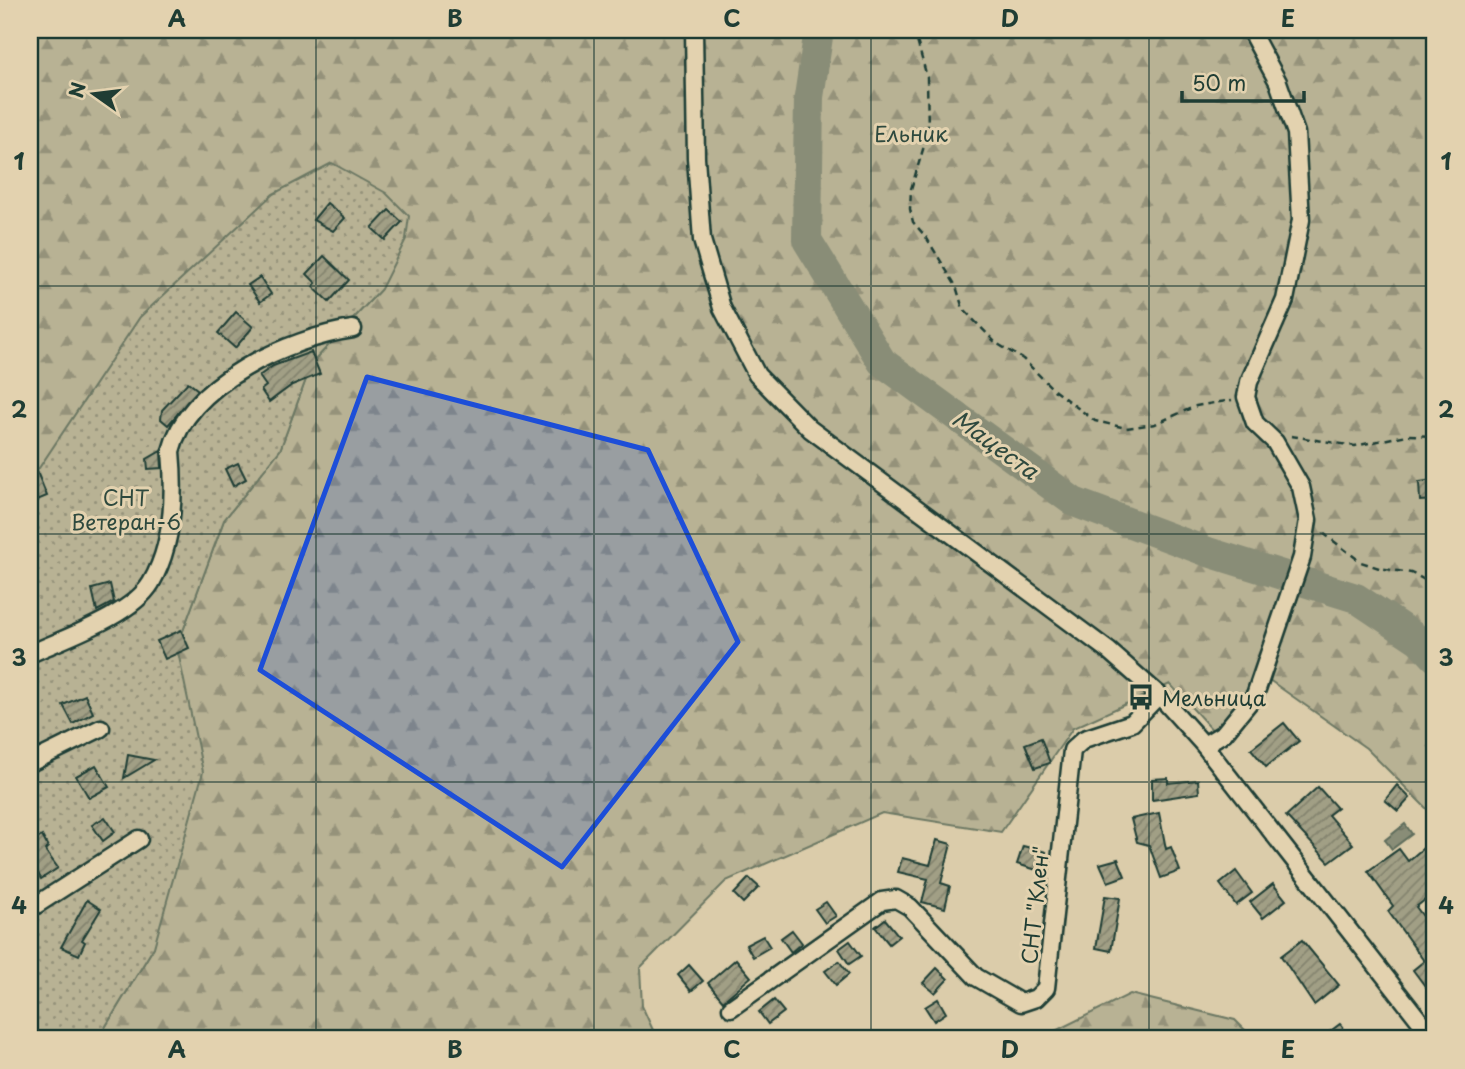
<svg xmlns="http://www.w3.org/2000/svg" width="1465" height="1069" font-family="'Playpen Sans',sans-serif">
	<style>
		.forest { fill: url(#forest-firs); stroke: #6c7864; stroke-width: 2 }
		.garden { fill: url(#garden-dots); stroke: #6c7864; stroke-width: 2 }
		.water { fill: url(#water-ripples); stroke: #5f6d5c; stroke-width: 2 }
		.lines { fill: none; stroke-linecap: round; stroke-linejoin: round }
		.river { stroke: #898d77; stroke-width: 30 }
		.building { fill: url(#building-hatch); stroke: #1f3d34; stroke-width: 2 }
		.minor-casing { stroke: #1f3d34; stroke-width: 21 }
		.path { stroke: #1f3d34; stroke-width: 2.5; stroke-dasharray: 7 5; stroke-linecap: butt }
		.minor { stroke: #e3d2af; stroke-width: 16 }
		.marked { fill: #1d4ed8; fill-opacity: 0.2; stroke: #1d4ed8; stroke-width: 5; stroke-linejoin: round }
		.grid { fill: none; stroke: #1f3d34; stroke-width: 2; stroke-opacity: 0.55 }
		.labels { text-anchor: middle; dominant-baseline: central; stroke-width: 6; stroke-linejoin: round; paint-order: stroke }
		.park-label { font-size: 21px; fill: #2e493e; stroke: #e3d2af }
		.poi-label { font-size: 21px; fill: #1f3d34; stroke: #e3d2af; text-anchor: start }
		.street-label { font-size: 21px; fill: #1f3d34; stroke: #e3d2af }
		.water-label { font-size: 23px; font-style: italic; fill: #2f493e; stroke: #e3d2af }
		.neatline { fill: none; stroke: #1f3d34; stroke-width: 2.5 }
		.grid-label { font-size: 23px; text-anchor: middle; font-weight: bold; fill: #1f3d34 }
	</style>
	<defs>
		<pattern id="forest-firs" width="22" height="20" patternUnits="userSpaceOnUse" patternTransform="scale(1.75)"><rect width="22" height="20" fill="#b8b294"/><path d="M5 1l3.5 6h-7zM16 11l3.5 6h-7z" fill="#95927a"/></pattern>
		<pattern id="garden-dots" width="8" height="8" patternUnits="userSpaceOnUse" patternTransform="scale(1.75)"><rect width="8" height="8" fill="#b8b294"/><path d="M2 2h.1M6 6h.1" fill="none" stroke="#95927a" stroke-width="1.8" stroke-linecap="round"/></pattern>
		<pattern id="water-ripples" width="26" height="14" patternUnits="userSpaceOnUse" patternTransform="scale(1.75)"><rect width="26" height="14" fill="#898d77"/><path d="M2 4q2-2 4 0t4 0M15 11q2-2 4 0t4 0" fill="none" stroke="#6f7462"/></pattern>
		<pattern id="building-hatch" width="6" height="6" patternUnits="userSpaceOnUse" patternTransform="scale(1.75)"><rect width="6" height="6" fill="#a19f85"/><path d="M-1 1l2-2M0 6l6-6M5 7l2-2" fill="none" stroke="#83836e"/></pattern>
	</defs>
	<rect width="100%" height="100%" fill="#dbccaa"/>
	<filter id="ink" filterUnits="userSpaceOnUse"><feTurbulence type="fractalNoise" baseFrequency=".0143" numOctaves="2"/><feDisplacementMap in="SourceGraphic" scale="14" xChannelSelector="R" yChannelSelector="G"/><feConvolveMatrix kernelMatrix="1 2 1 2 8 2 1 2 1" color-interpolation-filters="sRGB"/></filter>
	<g filter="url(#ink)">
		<g class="forest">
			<polygon points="30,30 1435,30 1435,817 1366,748 1265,677 1216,734 1170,684 1073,728 1001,832 882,813 726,881 640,968 642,1006 657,1039 98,1039 154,947 177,647 224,520 280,450 312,363 381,289 39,469 30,470"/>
			<polygon points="1130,994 1235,1020 1254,1039 1039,1039"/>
		</g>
		<polygon class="garden" points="332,163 386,193 409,216 406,239 381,289 312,363 280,450 224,520 177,647 203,772 154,947 98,1039 30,1039 30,470 39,468 140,317 273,194"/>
		<polygon class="water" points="1405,824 1412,834 1392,849 1385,840"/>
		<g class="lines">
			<polyline class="river" points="819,30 809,97 807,240 882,362 1074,502 1208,552 1356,598 1419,640 1435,657"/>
		</g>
		<g class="building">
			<polygon points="327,203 345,218 333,231 313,220"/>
			<polygon points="389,210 402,222 385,240 372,228"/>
			<polygon points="324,256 349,280 329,302 313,287 316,283 307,274"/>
			<polygon points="260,277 271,294 260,302 248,285"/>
			<polygon points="236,312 253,327 235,348 218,333"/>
			<polygon points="311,352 320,374 292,385 269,402 261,390 266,386 259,376 273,366"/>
			<polygon points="188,382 198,390 168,425 161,419 162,410"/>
			<polygon points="161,451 162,468 148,469 147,459"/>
			<polygon points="30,455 47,496 30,503"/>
			<polygon points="238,463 246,479 233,486 225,469"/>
			<polygon points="1433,480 1435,500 1420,501 1419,482"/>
			<polygon points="110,584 114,602 97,611 92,589"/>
			<polygon points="181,630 189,648 165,659 157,641"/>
			<polygon points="85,695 93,713 73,724 63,705"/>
			<polygon points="1284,723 1299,741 1266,767 1251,749"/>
			<polygon points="1041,738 1050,763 1035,768 1025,744"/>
			<polygon points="128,755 154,760 124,778"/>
			<polygon points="96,765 109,787 89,798 76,776"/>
			<polygon points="1168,778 1168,783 1198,780 1199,793 1152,800 1152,779"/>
			<polygon points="1397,785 1410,798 1398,811 1385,800"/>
			<polygon points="1318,787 1337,808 1328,815 1353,844 1329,862 1286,816"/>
			<polygon points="1159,813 1166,849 1171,847 1180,871 1161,878 1149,845 1137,842 1131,819"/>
			<polygon points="105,817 115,832 103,841 92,825"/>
			<polygon points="30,828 37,839 42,836 48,847 45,850 58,868 41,879 30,858"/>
			<polygon points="1435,838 1435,892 1416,907 1435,932 1435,936 1427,943 1435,952 1435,978 1425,986 1413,970 1424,961 1388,911 1393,906 1368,871 1399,849 1408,861"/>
			<polygon points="937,840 951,844 941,883 950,886 945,908 922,902 928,879 898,872 902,858 930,865"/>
			<polygon points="1023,846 1046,852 1040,871 1017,864"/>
			<polygon points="1118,859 1125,876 1108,882 1100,864"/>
			<polygon points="1236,871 1252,893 1236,905 1220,884"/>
			<polygon points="749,878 759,887 743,903 734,894"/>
			<polygon points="1273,884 1286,900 1263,918 1250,902"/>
			<polygon points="1105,896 1120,898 1111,951 1096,948"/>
			<polygon points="87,900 101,909 82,940 85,942 79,955 61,947"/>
			<polygon points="826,902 836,916 825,923 815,909"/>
			<polygon points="885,919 899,936 889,944 875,927"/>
			<polygon points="792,930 802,943 791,952 781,938"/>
			<polygon points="763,936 770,947 753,957 746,945"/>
			<polygon points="1302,940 1339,985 1314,1005 1281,956"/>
			<polygon points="850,941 861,956 849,964 839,949"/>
			<polygon points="736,959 751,977 723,1001 708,983"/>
			<polygon points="839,961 849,974 836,985 825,971"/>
			<polygon points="689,965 703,981 691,991 678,975"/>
			<polygon points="937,968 948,979 935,993 923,983"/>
			<polygon points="938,999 946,1013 934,1021 925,1007"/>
			<polygon points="774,1000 784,1012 768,1024 759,1012"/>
			<polygon points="1340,1024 1352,1039 1320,1039"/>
		</g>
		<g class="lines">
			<g class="minor-casing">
				<g id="minor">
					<polyline points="694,30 696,158 702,240 722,308 757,375 810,429 1109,651 1159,695 1204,745 1434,1039"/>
					<path d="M 30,654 C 64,638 131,616 151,583 C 173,545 175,494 171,451 C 188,383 290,338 353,329"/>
					<polyline points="1204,745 1224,733 1255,695 1302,557 1308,520 1301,487 1275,442 1255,423 1246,397 1249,382 1285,300 1301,220 1296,133 1278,82 1250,30"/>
					<polyline points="30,763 101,728"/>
					<polyline points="30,909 139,839"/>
					<polyline points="731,1008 882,901 896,899 910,907 976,977 1021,1003 1036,998 1046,988 1072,750 1084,739 1132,723 1159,695"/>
				</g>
			</g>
			<g class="path">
				<polyline points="917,30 917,41 927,77 928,133 911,189 910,209 913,222 926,237 956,286 963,309 996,343 1023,359 1055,391 1095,421 1126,428 1155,424 1196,406 1232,400"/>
				<polyline points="1291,436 1355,446 1407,435 1435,436"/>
				<polyline points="1323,533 1361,562 1379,568 1411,573 1435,585"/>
			</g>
			<use href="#minor" class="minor"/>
		</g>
	</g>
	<path class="marked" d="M 367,377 L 648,450 L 738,642 L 562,867 L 260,670 Z"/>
	<path class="grid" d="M 316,30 L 316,1039M 594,30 L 594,1039M 871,30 L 871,1039M 1149,30 L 1149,1039M 30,286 L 1435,286M 30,534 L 1435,534M 30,782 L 1435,782"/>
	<defs>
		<g id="bus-bare" transform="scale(2.1)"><path d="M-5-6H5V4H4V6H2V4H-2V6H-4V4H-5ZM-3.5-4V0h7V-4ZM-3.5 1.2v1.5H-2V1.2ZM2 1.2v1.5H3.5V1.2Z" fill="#1f3d34" stroke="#e3d2af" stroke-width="2.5" paint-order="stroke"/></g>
	</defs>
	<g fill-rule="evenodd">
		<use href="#bus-bare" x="1141" y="697"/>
	</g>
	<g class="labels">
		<g class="park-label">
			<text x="911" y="133">Ельник</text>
			<text x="126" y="497">СНТ<tspan x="126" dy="24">Ветеран-6</tspan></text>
		</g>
		<g class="poi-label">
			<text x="1162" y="697">Мельница</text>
		</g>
		<g class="street-label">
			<text transform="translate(1034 905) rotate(-84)">СНТ "Клен"</text>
		</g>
		<g class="water-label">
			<text transform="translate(996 444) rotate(36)">Мацеста</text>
		</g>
	</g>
	<rect width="1465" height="1069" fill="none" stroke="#e3d2af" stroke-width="77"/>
	<g transform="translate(94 94) rotate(284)" stroke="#e3d2af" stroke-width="5" paint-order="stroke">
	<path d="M0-5L12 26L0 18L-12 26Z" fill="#1f3d34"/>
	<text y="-10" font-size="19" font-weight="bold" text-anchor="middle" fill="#1f3d34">N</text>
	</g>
	<path d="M1182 91v10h122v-10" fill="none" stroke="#1f3d34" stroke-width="3.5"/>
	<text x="1192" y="91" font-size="21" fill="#1f3d34" stroke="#e3d2af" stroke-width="5" paint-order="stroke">50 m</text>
	<rect x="38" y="38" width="1388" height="992" class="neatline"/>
	<g class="grid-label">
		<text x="177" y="27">A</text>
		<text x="455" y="27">B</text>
		<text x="732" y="27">C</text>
		<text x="1010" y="27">D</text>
		<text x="1288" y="27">E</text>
		<text x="19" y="170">1</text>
		<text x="1446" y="170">1</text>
		<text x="19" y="418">2</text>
		<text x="1446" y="418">2</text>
		<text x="19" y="666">3</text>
		<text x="1446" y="666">3</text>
		<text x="19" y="914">4</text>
		<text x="1446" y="914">4</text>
		<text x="177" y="1058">A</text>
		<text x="455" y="1058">B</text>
		<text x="732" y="1058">C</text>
		<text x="1010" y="1058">D</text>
		<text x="1288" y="1058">E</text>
	</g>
</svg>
